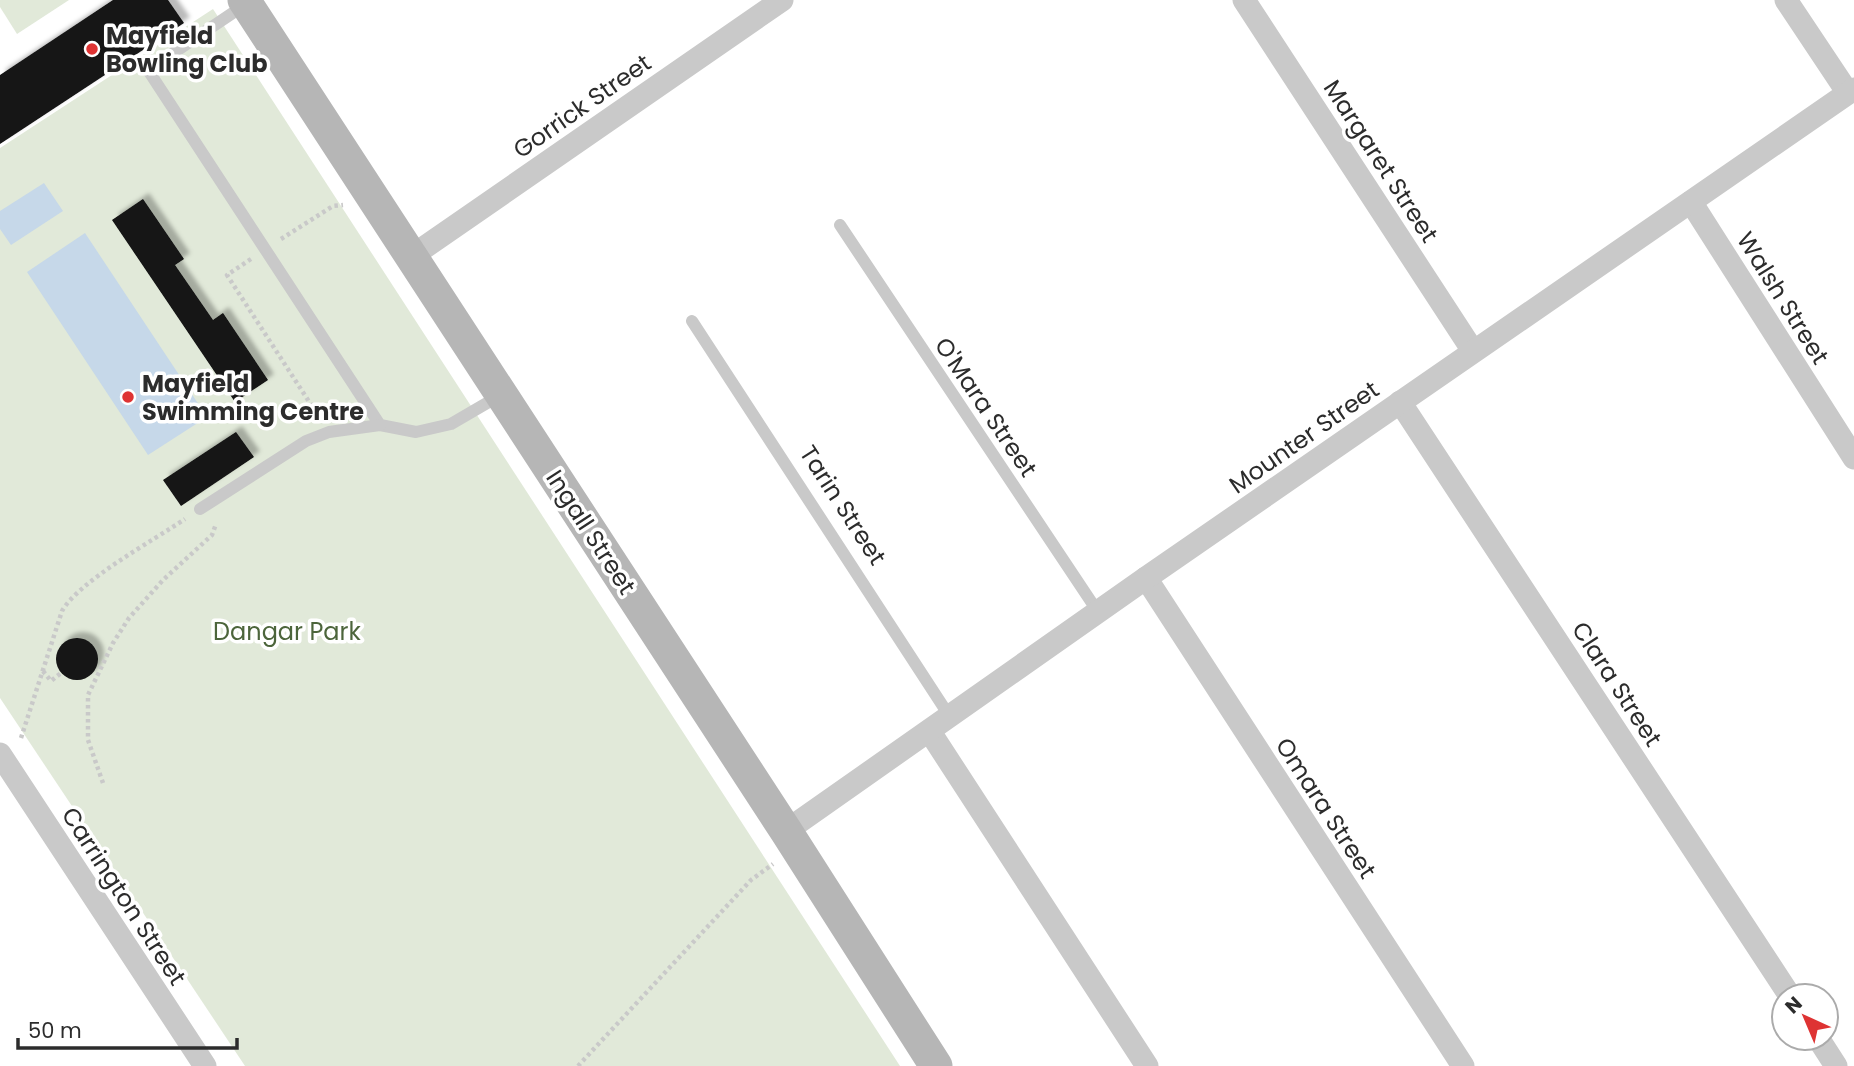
<svg xmlns="http://www.w3.org/2000/svg" width="1854" height="1066" font-family="Poppins,sans-serif">
	<style>
		.green { fill: #e1e9d9 }
		.water { fill: #c6d8e9 }
		.building { fill: #131313; filter: url(#shadow) }
		.lines { fill: none; stroke-linecap: round; stroke-linejoin: round }
		.path { stroke: #c9c9c9; stroke-width: 4.5; stroke-dasharray: 3.5 3.5; stroke-linecap: butt }
		.service { stroke: #c9c9c9; stroke-width: 12 }
		.minor { stroke: #c9c9c9; stroke-width: 23 }
		.secondary { stroke: #b6b6b6; stroke-width: 33 }
		.poi-dot { fill: #de3333; stroke: #fff; stroke-width: 2.5 }
		.labels { text-anchor: middle; dominant-baseline: central; stroke-width: 7; stroke-linejoin: round; paint-order: stroke }
		.poi-label { font-size: 24px; font-weight: bold; fill: #2c2c2c; stroke: #fff; text-anchor: start }
		.street-label { font-size: 24px; fill: #2c2c2c; stroke: #fff }
		.park-label { font-size: 24px; fill: #4c653b; stroke: #fff }
	</style>
	<defs>
		<filter id="shadow"><feDropShadow dx="6" dy="-6" stdDeviation="2" flood-color="#0004"/></filter>
	</defs>
	<rect width="100%" height="100%" fill="#fff"/>
	<g class="green">
		<polygon points="0,0 69,0 17,34 0,7"/>
		<polygon points="213,9 900,1066 245,1066 0,698 0,148"/>
	</g>
	<g class="water">
		<polygon points="44,183 63,211 11,245 0,229 0,211"/>
		<polygon points="85,233 207,417 148,455 27,272"/>
	</g>
	<g class="building">
		<polygon points="113,0 168,0 184,23 0,144 0,75"/>
		<polygon points="143,199 184,259 175,265 213,320 223,313 268,380 235,402 112,220"/>
		<polygon points="236,432 254,457 181,506 163,480"/>
		<circle cx="77" cy="659" r="21"/>
	</g>
	<g class="lines">
		<g class="path">
			<polyline points="281,239 333,206 343,205"/>
			<polyline points="251,259 227,275 319,417"/>
			<polyline points="43,671 51,681 61,673"/>
			<path d="M 21,738 L 62,611 C 79,581 154,540 185,519"/>
			<polyline points="103,783 88,740 88,695 113,643 129,618 163,580 212,535 216,524"/>
			<polyline points="578,1066 751,880 773,864"/>
		</g>
		<g class="service">
			<polyline points="246,4 148,70 380,425 416,432 451,424 499,396"/>
			<polyline points="840,225 1098,612"/>
			<polyline points="692,321 950,717"/>
			<polyline points="200,509 306,441 329,432 380,425"/>
		</g>
		<g class="minor">
			<polyline points="1244,0 1473,351"/>
			<polyline points="1786,0 1848,93"/>
			<polyline points="1691,202 1854,458"/>
			<polyline points="412,256 782,0"/>
			<polyline points="1400,402 1790,996"/>
			<polyline points="1146,578 1463,1066"/>
			<polyline points="930,732 1147,1066"/>
			<polyline points="0,754 205,1066"/>
			<polyline points="786,831 1146,578 1854,89"/>
			<polyline points="1818,1038 1836,1066"/>
		</g>
		<polyline class="secondary" points="244,0 786,831 936,1066"/>
	</g>
	<g class="poi-dot">
		<circle cx="92" cy="49" r="7"/>
		<circle cx="128" cy="397" r="7"/>
	</g>
	<g class="labels">
		<g class="poi-label">
			<text x="106" y="35">Mayfield<tspan x="106" dy="28">Bowling Club</tspan></text>
			<text x="142" y="383">Mayfield<tspan x="142" dy="28">Swimming Centre</tspan></text>
		</g>
		<g class="street-label">
			<text transform="translate(582 106) rotate(-35)">Gorrick Street</text>
			<text transform="translate(1381 161) rotate(57)">Margaret Street</text>
			<text transform="translate(1783 298) rotate(58)">Walsh Street</text>
			<text transform="translate(986 407) rotate(56)">O'Mara Street</text>
			<text transform="translate(1304 437) rotate(-35)">Mounter Street</text>
			<text transform="translate(843 505) rotate(57)">Tarin Street</text>
			<text transform="translate(591 532) rotate(57)">Ingall Street</text>
			<text transform="translate(1617 684) rotate(57)">Clara Street</text>
			<text transform="translate(1326 808) rotate(57)">Omara Street</text>
			<text transform="translate(124 896) rotate(57)">Carrington Street</text>
		</g>
		<g class="park-label">
			<text x="287" y="631">Dangar Park</text>
		</g>
	</g>
	<g transform="translate(1805 1017) rotate(316)"><circle r="33" fill="#ffffff" stroke="#ababab" stroke-width="2"/>
	<path d="M0-5L12 26L0 18L-12 26Z" fill="#de3333"/>
	<text y="-10" font-size="19" font-weight="bold" text-anchor="middle" fill="#2c2c2c">N</text>
	</g>
	<path d="M18 1038v10h219v-10" fill="none" stroke="#2c2c2c" stroke-width="3.5"/>
	<text x="28" y="1038" font-size="21" fill="#2c2c2c" stroke="#ffffff" stroke-width="5" paint-order="stroke">50 m</text>
</svg>
